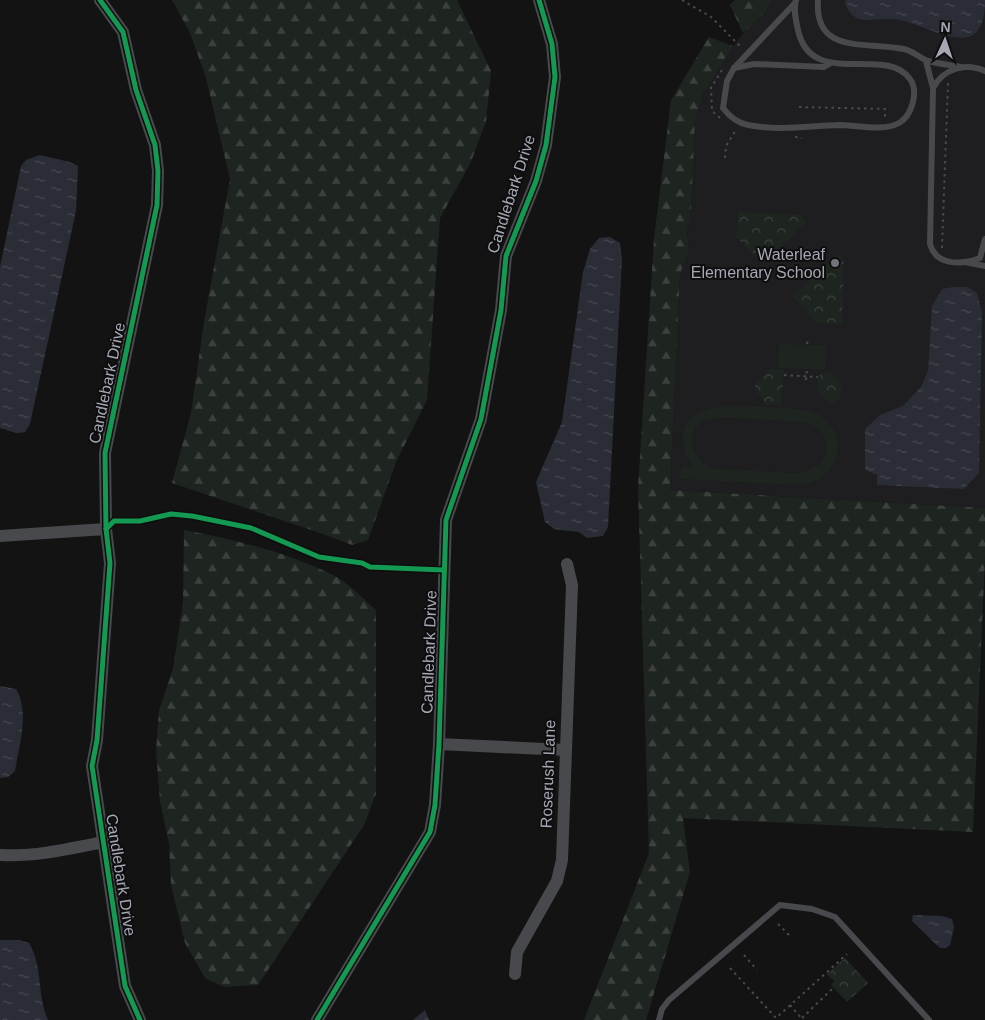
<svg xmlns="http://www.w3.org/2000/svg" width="985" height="1020" font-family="Arial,sans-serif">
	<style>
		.built { fill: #1e1d1f }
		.forest { fill: url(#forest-firs) }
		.park { fill: url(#park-crowns) }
		.pitch { fill: #1e2420; fill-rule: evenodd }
		.water { fill: url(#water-ripples) }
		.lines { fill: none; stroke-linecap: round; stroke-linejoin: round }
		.path { stroke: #4a4a4e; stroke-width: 2; stroke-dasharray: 2.5 4; stroke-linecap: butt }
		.lane { stroke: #48494c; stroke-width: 6 }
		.street { stroke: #48494c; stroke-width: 12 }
		.cycleway-casing { stroke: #0e0e0f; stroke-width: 8 }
		.cycleway { stroke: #139951; stroke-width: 5 }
		.poi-dot { fill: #73737c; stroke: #0e0e0f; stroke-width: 2 }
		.labels { text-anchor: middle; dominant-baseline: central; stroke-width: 4; stroke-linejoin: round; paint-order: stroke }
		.street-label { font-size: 16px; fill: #a6a7b4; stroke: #0e0e0f }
		.poi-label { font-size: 16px; fill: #a6a7b4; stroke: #0e0e0f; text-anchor: end }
	</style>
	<defs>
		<pattern id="forest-firs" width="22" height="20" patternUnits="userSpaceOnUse" patternTransform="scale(1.25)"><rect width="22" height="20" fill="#1e2420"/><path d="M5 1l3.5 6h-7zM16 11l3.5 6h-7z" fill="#3c413e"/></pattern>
		<pattern id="park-crowns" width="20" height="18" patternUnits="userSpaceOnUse" patternTransform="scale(1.25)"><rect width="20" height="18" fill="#1e2420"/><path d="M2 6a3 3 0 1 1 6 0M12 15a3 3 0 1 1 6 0" fill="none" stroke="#3c413e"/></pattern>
		<pattern id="water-ripples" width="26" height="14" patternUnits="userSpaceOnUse" patternTransform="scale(1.25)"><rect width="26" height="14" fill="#2a2d36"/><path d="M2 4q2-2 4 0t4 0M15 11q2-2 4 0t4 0" fill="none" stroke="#464951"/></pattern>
	</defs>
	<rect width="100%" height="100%" fill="#131314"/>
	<polygon class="built" points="772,0 985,0 985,508 670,490 680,274 689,251 687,231 691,212 695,121 703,94 727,54 743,33 766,12"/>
	<g class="forest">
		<polygon points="172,0 457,0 491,71 486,122 470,164 440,218 427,400 396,462 368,540 352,545 326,535 172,483 191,413 204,322 230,179 206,78 190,33"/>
		<polygon points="735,0 772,0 766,12 743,33 730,5"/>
		<polygon points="709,37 733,46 703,94 695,121 691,212 687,231 689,251 680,274 670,490 985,508 985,557 973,832 683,818 690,872 646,1020 584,1020 649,853 638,487 654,239 671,100"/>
		<path d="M 184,530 C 236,540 287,552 335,576 C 350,584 363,599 376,610 L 376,794 L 364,825 L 258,985 L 224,987 L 205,978 L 185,943 L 171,885 L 169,844 L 160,801 L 156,751 L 159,710 L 173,669 L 183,603 Z"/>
	</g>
	<g class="park">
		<polygon points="738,212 801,215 807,222 763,263 736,237"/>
		<polygon points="838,254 844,260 842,324 817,323 792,296"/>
		<polygon points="770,369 782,369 784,371 781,405 766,405 756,390 755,385"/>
		<path d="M 829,372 C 841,380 847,394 834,404 C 820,401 813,388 820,374 Z"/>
		<polygon points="845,958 868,983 847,1002 831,985 834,981 827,974"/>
	</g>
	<g class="pitch">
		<polygon points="779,344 826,345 825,370 778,368"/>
		<path d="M 721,406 C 743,407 803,405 819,415 C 828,420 835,429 837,439 C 838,446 838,455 835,461 C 827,477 816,482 799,485 L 680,479 L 681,467 L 692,467 C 673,433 683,414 721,406 ZM 725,417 L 809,423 C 839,439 830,469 797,473 L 714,469 C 696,463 682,437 702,422 C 707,418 718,418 725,417 Z"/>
	</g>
	<g class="water">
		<path d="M 846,0 L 985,0 C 985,69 930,23 893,19 C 872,17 855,29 845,3 Z"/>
		<polygon points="40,155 70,162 78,166 76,211 30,424 25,432 16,433 0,428 0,267 21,166 26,160"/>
		<polygon points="610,237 620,243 622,259 608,527 603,536 587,538 579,532 554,529 545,522 536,482 562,422 583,272 590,249 599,238"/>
		<polygon points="953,287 968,287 977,293 982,313 979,473 964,489 877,485 877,475 865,470 865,429 880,415 903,406 921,387 928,371 932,306 942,289"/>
		<path d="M 0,686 L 16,689 C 30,713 19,745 15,771 L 8,777 L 0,778 Z"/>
		<polygon points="913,915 942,916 952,919 954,927 950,945 946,948 940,948 912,921"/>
		<path d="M 0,940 L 18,940 L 29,943 C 43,966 37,996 48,1020 L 0,1020 Z"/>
		<polygon points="425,1010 429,1020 413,1020"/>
	</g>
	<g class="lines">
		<g class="path">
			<polyline points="682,0 711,17 741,47"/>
			<polyline points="799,107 885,109 885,118"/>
			<polyline points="720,118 712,111 711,88 722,70"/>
			<polyline points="795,137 802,138"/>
			<polyline points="725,158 726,146 736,130"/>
			<polyline points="942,248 948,83"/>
			<polyline points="807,344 808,340"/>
			<polyline points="784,375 818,377"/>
			<polyline points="806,380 807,369"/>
			<polyline points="778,924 792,938"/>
			<polyline points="744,955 757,970"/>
			<polyline points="730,968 776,1018 847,954"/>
			<polyline points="790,1005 803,1020"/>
			<polyline points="802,1018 832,989"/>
		</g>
		<g class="lane">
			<path d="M 818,0 C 814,56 868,41 904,49 C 913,51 920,58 928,61 C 939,64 951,65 962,67"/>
			<path d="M 795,3 L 734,68 L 727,81 L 723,108 C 729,116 738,123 748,125 C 778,131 809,126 839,125 C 857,125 883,132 899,123 C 912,116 919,91 910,79 C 885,44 811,90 798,30 C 796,21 793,9 796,0"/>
			<polyline points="926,61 933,88"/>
			<polyline points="734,68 754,64 824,67 831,63"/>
			<path d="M 985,71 C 965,62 943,69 933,88 L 930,244 C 936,266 961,265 980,258 L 985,239"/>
			<polyline points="965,262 985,266"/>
			<polyline points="659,1020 662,1009 669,1000 780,905 812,909 835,917 929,1020"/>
		</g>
		<g class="street">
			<polyline points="100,0 123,32 136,90 155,145 158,171 157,205 105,453 106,529 110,563 97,740 92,766 125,986 140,1020"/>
			<polyline points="0,536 106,529"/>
			<polyline points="439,744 565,750"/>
			<path d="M 0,855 C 35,857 69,849 104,842"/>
			<polyline points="515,974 517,952 557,881 562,860 572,585 567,564"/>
			<polyline points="317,1020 430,832 435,805 439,744 446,520 481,419 501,310 506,256 536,181 546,145 555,77 552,44 539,0"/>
		</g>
		<g class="cycleway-casing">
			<g id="cycleway">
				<polyline points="100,0 123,32 136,90 155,145 158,171 157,205 105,453 106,529 110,563 97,740 92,766 125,986 140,1020"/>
				<polyline points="106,529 114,521 140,521 171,514 192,516 251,528 319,557 362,563 370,567 444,570"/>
				<polyline points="317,1020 430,832 435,805 439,744 446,520 481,419 501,310 506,256 536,181 546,145 555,77 552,44 539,0"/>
			</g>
		</g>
		<use href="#cycleway" class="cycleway"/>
	</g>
	<circle class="poi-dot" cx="835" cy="263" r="5"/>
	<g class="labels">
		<g class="street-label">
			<text transform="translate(511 194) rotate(-72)">Candlebark Drive</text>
			<text transform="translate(107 383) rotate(-78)">Candlebark Drive</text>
			<text transform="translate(429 652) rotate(-88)">Candlebark Drive</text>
			<text transform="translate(548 774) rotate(-88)">Roserush Lane</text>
			<text transform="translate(121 875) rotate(81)">Candlebark Drive</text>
		</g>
		<g class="poi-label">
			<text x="825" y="254">Waterleaf<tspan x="825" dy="18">Elementary School</tspan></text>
		</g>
	</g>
	<g transform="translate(945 40) rotate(3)" stroke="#0e0e0f" stroke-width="4" paint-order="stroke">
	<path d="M0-4L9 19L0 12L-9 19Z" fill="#a6a7b4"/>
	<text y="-8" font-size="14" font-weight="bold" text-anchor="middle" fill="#a6a7b4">N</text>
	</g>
</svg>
